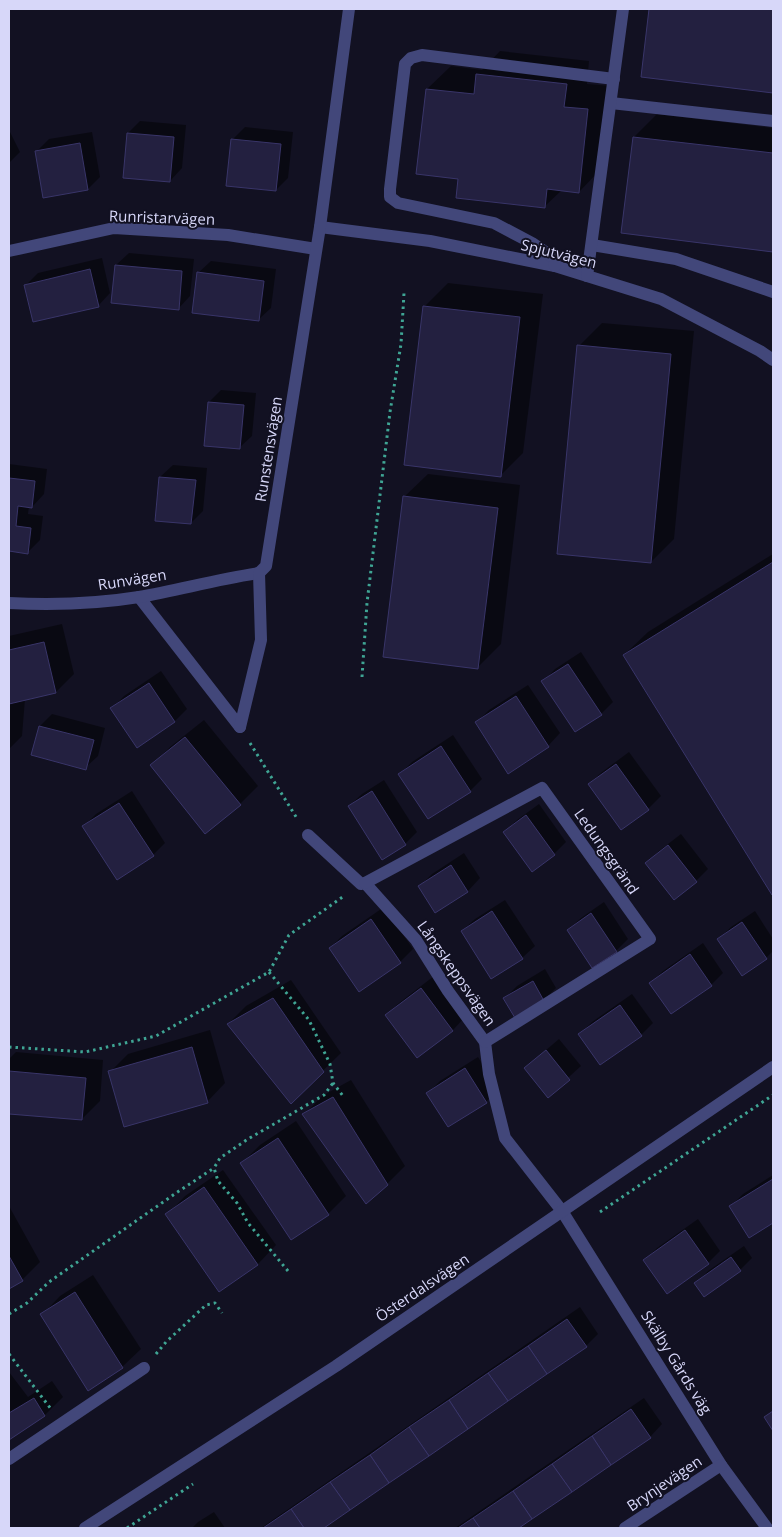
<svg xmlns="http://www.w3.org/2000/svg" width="782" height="1537" font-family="'Open Sans',sans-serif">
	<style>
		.shadow { fill: #0007 }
		.building { fill: #232040; stroke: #393569 }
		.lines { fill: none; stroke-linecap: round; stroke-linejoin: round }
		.path { stroke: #3fa594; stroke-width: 3; stroke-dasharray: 2.5 4; stroke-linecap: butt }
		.minor { stroke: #42477a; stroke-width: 12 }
		.labels { text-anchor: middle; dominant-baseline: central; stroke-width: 4; stroke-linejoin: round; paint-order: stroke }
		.street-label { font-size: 15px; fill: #d7d7f9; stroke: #121122 }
	</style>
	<rect width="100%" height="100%" fill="#121122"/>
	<g class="shadow">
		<polygon points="650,9 773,9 773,92 642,76"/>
		<polygon points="500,51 589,61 587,84 611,86 602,168 579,192 562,190 544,207 459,178 427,89 451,66 482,70"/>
		<polygon points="657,114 773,128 773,250 623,232 634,137"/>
		<polygon points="140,121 186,125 182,168 170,181 128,133"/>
		<polygon points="245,127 293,132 288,178 276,190 228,185 233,139"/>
		<polygon points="9,130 20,152 9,163"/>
		<polygon points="92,132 100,177 88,189 36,152 49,139"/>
		<polygon points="129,253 194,259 190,296 178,309 116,265"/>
		<polygon points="102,258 110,293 98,306 26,285 38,273"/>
		<polygon points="211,261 276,269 271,308 258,320 198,273"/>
		<polygon points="448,283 543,294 523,453 500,476 425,306"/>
		<polygon points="602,323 694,331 674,539 651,562 579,346"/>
		<polygon points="221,390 256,393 252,436 239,448 209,402"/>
		<polygon points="9,464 47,469 44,494 32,507 29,506 28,514 43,516 40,540 28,552 9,550"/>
		<polygon points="173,465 207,468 203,511 191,523 160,477"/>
		<polygon points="428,474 520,485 501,644 477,668 404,497"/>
		<polygon points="773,554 773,893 772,893 624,655 648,632"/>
		<polygon points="62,624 74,674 56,692 25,699 22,736 9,749 9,636"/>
		<polygon points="581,652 613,702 601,714 543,682 555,669"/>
		<polygon points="161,671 187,709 175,721 138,746 112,709 124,696"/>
		<polygon points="528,685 560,733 548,746 476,723 489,710"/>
		<polygon points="52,714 105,728 98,756 85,768 40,726"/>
		<polygon points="204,720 258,786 240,804 152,766 170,747"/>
		<polygon points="453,735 482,779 470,791 400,774 412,762"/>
		<polygon points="629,752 661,796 648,809 621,828 589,784 602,772"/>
		<polygon points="384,780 417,832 405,844 349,806 362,794"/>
		<polygon points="132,791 165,843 153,855 84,826 96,814"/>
		<polygon points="539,804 566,842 554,854 505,832 517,820"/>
		<polygon points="681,834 708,869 696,881 647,863 659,851"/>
		<polygon points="464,853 480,878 468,891 435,911 419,887 432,874"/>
		<polygon points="505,900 535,946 522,958 462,931 475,919"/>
		<polygon points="604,902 628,939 616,951 568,930 581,918"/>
		<polygon points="384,907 413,949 400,962 359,990 330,948 342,936"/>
		<polygon points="755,911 773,939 773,951 766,958 719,939 731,927"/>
		<polygon points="703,943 723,973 711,985 650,984 663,971"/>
		<polygon points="545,969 556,988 544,1000 505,998 517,986"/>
		<polygon points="434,976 465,1017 453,1030 417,1056 386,1015 399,1003"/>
		<polygon points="291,980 341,1053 291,1102 228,1024 246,1006"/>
		<polygon points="632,994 653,1023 641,1035 580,1034 592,1022"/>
		<polygon points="210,1030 225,1083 207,1102 110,1072 128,1054"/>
		<polygon points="559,1039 581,1066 548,1096 525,1068"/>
		<polygon points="16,1052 103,1060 100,1101 82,1119 9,1112 9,1059"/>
		<polygon points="478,1057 498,1089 486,1102 448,1125 428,1093 440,1081"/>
		<polygon points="351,1080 405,1166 387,1184 304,1115 322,1096"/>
		<polygon points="296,1121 346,1196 328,1214 242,1163 260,1145"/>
		<polygon points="223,1170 276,1245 258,1264 220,1290 167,1215 185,1196"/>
		<polygon points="773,1175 773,1222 749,1237 731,1206 743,1194"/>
		<polygon points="9,1206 40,1262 22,1280 9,1287"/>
		<polygon points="698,1219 720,1251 708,1263 645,1260 657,1248"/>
		<polygon points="744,1246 752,1258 740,1270 696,1284 708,1271"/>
		<polygon points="93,1275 141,1349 122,1367 42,1315 60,1296"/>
		<polygon points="580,1307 598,1334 586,1346 322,1528 261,1528"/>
		<polygon points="9,1372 28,1397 52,1381 63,1397 45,1415 9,1438"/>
		<polygon points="644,1398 662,1424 650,1437 517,1528 455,1528"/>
		<polygon points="214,1512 225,1528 192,1528 198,1522"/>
	</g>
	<g class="building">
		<polygon points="649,9 773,9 773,93 641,77"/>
		<polygon points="476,74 567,84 564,107 588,109 579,193 547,189 545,208 456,198 458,179 416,174 426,89 474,94"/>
		<polygon points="127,133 174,137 170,182 123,178"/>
		<polygon points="633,137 773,153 773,252 621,233"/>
		<polygon points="231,139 281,144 276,191 226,186"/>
		<polygon points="80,143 88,190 43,198 35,151"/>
		<polygon points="115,265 182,271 179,310 111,303"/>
		<polygon points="90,269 99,307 33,322 24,285"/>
		<polygon points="197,272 264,281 259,321 192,313"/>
		<polygon points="423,306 520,317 501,477 404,465"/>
		<polygon points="577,345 671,354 651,563 557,554"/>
		<polygon points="208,402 244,405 240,449 204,446"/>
		<polygon points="159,477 196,480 191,524 155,521"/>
		<polygon points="9,478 35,481 32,508 18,506 16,526 31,528 28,554 9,551"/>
		<polygon points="403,496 498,508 478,669 383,657"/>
		<polygon points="773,562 773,894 772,895 623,655"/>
		<polygon points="44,642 56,693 9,704 9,708 9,650"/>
		<polygon points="568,664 602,715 575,732 541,681"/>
		<polygon points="149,683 175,722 137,748 110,708"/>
		<polygon points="516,696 549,747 508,774 475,722"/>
		<polygon points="39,726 94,740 86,770 31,755"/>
		<polygon points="185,737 241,805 205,834 150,765"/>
		<polygon points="441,746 471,792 428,819 398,774"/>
		<polygon points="616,764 649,810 621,830 588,784"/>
		<polygon points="372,791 406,845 382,860 348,806"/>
		<polygon points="119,803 154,856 117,880 82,826"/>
		<polygon points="526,815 555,855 532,872 503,832"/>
		<polygon points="668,845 697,882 674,900 645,863"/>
		<polygon points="451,865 468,892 435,913 418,886"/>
		<polygon points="492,911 523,959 491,979 461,931"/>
		<polygon points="591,913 617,952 592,968 567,930"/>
		<polygon points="371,919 401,963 359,992 329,948"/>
		<polygon points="742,922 767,959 742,976 717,939"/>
		<polygon points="690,954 712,986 671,1014 649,983"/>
		<polygon points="533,981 544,1001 515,1018 503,998"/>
		<polygon points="421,988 453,1031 417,1058 385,1015"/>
		<polygon points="273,998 324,1072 291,1104 227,1024"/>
		<polygon points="620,1005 642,1036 600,1065 578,1034"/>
		<polygon points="192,1047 208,1103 124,1127 108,1071"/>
		<polygon points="546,1050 570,1080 548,1098 524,1068"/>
		<polygon points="465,1068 487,1103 448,1127 426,1093"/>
		<polygon points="9,1071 86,1078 82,1120 9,1114"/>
		<polygon points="333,1097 388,1185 366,1204 302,1114"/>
		<polygon points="278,1138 329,1215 291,1240 240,1163"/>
		<polygon points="773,1179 773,1223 749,1238 729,1206"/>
		<polygon points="204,1187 258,1265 219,1292 165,1214"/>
		<polygon points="685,1230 709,1264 667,1294 643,1260"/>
		<polygon points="9,1256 23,1281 9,1289"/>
		<polygon points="731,1257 741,1271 704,1297 694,1283"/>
		<polygon points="75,1292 123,1368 88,1391 40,1314"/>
		<polygon points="567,1319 587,1347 547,1374 528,1346"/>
		<polygon points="528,1346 547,1374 508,1401 488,1373"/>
		<polygon points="488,1373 508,1401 468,1429 449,1400"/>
		<polygon points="34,1398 45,1416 9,1440 9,1413"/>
		<polygon points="449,1400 468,1429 429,1456 409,1427"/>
		<polygon points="631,1409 651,1438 611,1465 592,1436"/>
		<polygon points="773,1411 773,1431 764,1417"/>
		<polygon points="409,1427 429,1456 389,1483 370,1455"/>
		<polygon points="592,1436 611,1465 572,1492 552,1464"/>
		<polygon points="370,1455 389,1483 350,1510 330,1482"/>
		<polygon points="552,1464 572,1492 532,1519 513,1491"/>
		<polygon points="330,1482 350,1510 324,1528 304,1528 291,1509"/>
		<polygon points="513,1491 532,1519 519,1528 480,1528 473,1518"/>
		<polygon points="291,1509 304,1528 263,1528"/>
		<polygon points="473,1518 480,1528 458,1528"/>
	</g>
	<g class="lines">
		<g class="path">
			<polyline points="362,677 367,603 390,412 401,344 404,293"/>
			<polyline points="250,743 298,820"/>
			<polyline points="269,972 309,1020 330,1064 333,1083 343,1096"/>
			<polyline points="9,1047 85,1052 156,1036 269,972 289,935 344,896"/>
			<polyline points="600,1212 773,1095"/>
			<polyline points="288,1271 248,1223 237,1203 218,1181 214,1168 220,1158 248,1139 324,1095 333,1083"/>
			<polyline points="9,1314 27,1303 49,1282 176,1193 214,1168"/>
			<polyline points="9,1354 51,1409"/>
			<polyline points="156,1354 166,1342 206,1305 215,1303 222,1313"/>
			<polyline points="127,1528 193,1484"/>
		</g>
		<g class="minor">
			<polyline points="611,103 773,121"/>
			<polyline points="320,227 430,241 555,266 661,299 760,351 773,360"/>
			<polyline points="592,245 676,259 773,292"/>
			<polyline points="9,251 114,228 228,235 316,249"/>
			<polyline points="555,266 554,258 532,243 494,223 398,203 390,197 390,189 405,64 411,58 422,55 614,79"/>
			<polyline points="587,276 623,9"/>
			<polyline points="139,597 240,727"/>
			<path d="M 9,603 C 52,605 96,604 139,597 C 179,590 218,579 259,573"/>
			<polyline points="240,727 261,640 259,573 266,566 320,227 349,9"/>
			<polyline points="308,835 361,884 365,883 416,940 448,991 485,1042 489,1074 505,1138 562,1211 721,1465 767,1528"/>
			<polyline points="365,883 542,788 650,939 485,1042"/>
			<polyline points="9,1459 144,1368"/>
			<polyline points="85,1528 336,1366 773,1067"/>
			<polyline points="625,1528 721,1465"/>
		</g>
	</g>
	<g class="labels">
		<g class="street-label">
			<text transform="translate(162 217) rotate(2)">Runristarvägen</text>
			<text transform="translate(559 253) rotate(14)">Spjutvägen</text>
			<text transform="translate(268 449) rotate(-81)">Runstensvägen</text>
			<text transform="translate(132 579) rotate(-9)">Runvägen</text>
			<text transform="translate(607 851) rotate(55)">Ledungsgränd</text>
			<text transform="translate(457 973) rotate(55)">Långskeppsvägen</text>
			<text transform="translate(422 1287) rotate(-34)">Österdalsvägen</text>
			<text transform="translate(677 1362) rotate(58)">Skälby Gårds väg</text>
			<text transform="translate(664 1483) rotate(-34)">Brynjevägen</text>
		</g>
	</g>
	<rect width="782" height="1537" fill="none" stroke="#d7d7f9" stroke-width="20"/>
</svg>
